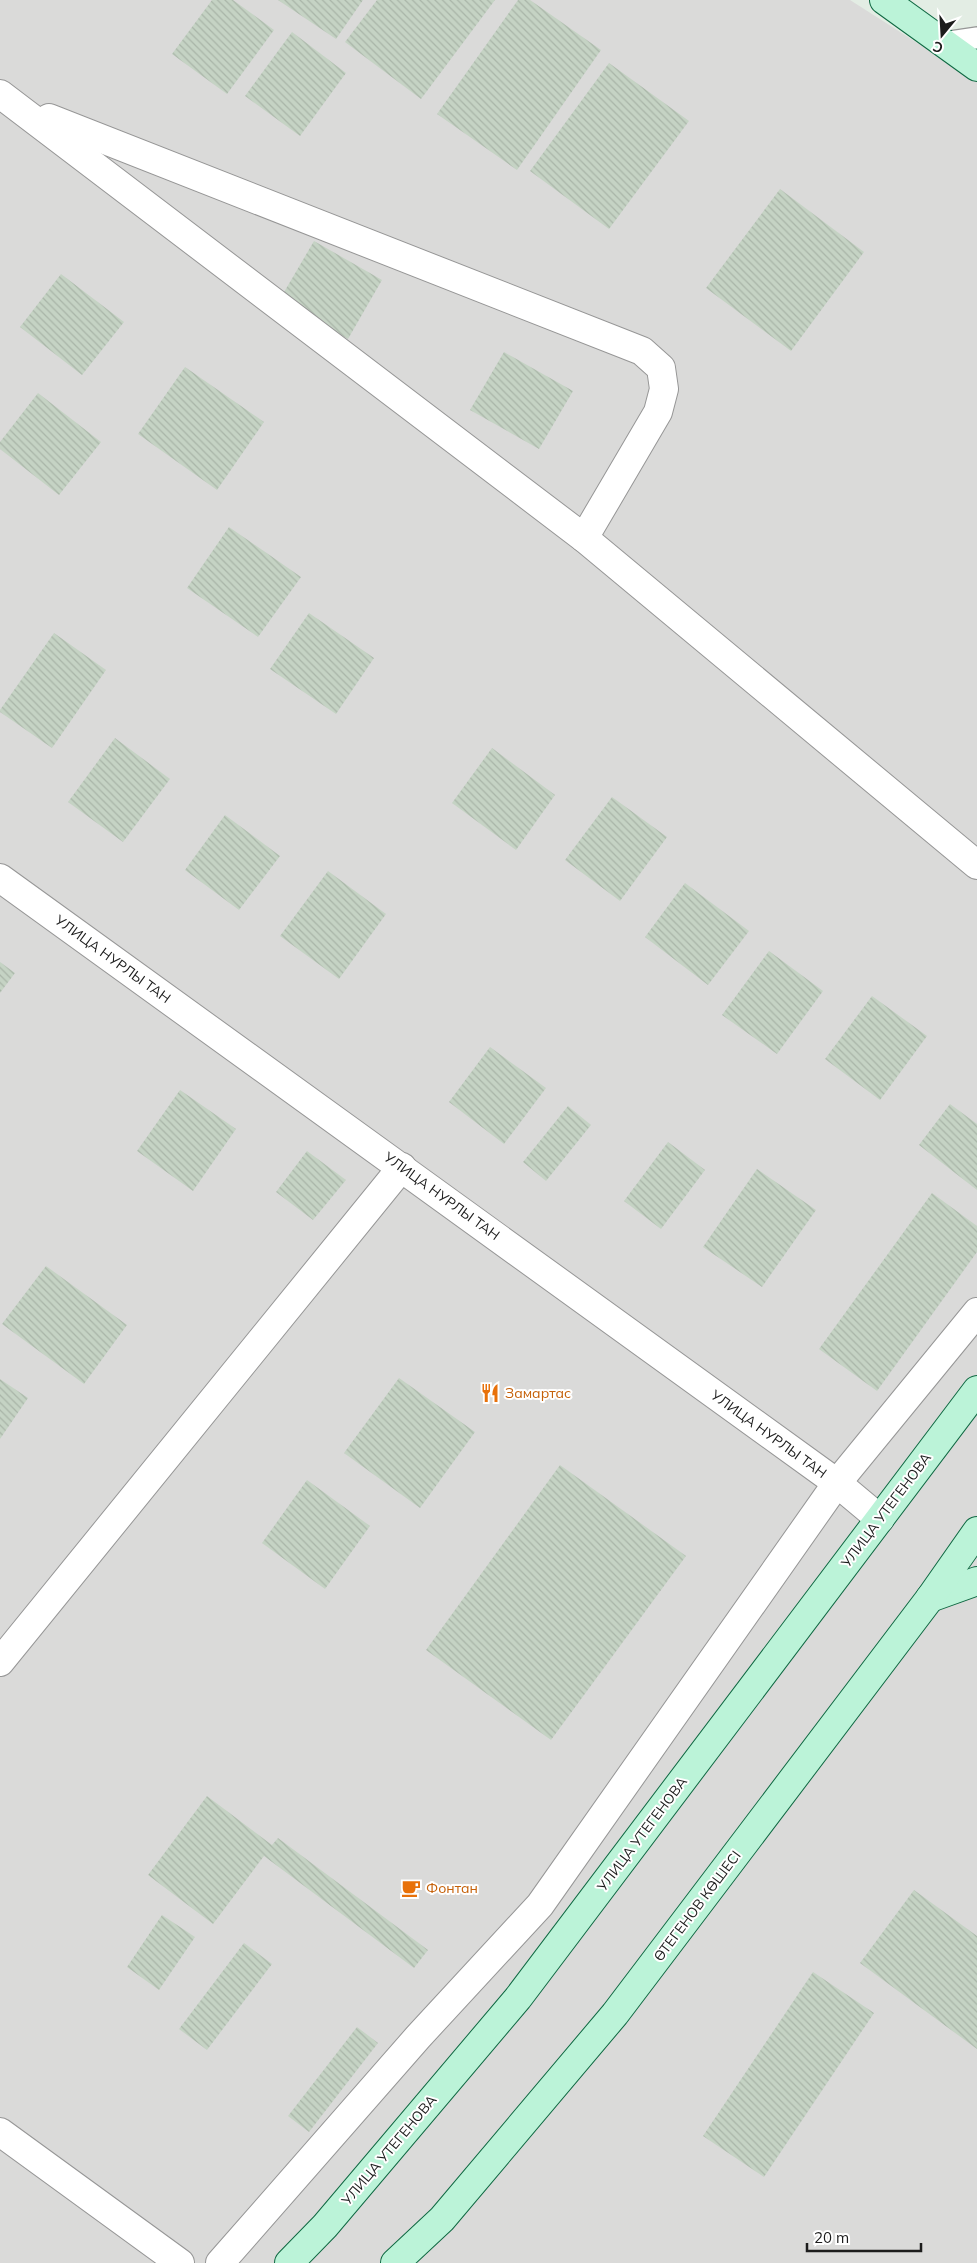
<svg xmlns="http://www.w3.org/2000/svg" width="977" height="2263" font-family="Mulish,sans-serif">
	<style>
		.residential { fill: #dadad9 }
		.building { fill: url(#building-back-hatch) }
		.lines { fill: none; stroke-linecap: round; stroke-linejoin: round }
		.lane-casing { stroke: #969696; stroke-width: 24 }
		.street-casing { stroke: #969696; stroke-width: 30 }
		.secondary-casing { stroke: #0f6842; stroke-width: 30 }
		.lane { stroke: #fff; stroke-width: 21 }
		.street { stroke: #fff; stroke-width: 28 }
		.secondary { stroke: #bbf3d8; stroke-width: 28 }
		.labels { text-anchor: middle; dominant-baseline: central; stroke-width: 4; stroke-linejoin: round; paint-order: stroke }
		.street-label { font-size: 14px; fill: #1c1c1c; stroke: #fff }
		.food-label { font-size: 14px; fill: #c56008; stroke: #fff; text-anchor: start }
	</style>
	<defs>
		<pattern id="building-back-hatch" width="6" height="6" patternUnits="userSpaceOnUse" patternTransform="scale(1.25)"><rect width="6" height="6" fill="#c5d3c4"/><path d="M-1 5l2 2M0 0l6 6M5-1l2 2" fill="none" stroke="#a9b5a8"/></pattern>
	</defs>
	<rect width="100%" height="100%" fill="#e3ede4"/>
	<polygon class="residential" points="0,0 850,0 977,81 977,2263 0,2263"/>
	<g class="building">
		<polygon points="212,0 233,0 274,30 227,94 172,54"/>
		<polygon points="278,0 363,0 336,39"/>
		<polygon points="377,0 495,0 421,99 345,42"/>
		<polygon points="518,0 530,0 601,50 517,170 437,114"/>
		<polygon points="292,32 346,73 300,136 245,96"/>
		<polygon points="609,63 689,121 609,229 530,171"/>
		<polygon points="780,189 864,252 791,351 706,288"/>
		<polygon points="314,241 382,280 348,339 280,299"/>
		<polygon points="61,274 124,322 82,375 20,327"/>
		<polygon points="504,352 573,391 539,449 470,410"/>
		<polygon points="185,367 264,422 217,490 138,434"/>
		<polygon points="38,393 101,442 59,495 0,449 0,442"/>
		<polygon points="229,527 301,577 258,637 187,588"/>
		<polygon points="309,613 374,658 336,714 270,669"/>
		<polygon points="54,633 106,670 52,748 0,712 0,710"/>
		<polygon points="115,738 170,779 123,842 68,802"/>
		<polygon points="492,748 555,795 516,850 452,803"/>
		<polygon points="612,797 667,837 620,901 565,860"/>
		<polygon points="225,815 280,856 239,910 185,870"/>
		<polygon points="328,871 386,914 339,979 280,936"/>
		<polygon points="685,883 749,931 708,985 645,937"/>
		<polygon points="769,951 823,991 777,1054 722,1015"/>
		<polygon points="0,962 15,973 0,993"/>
		<polygon points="872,996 927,1036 880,1100 825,1059"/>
		<polygon points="490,1047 546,1088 504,1144 449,1102"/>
		<polygon points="180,1090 236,1129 193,1191 137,1151"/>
		<polygon points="950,1104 977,1124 977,1190 919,1145"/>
		<polygon points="568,1106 591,1125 546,1181 523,1162"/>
		<polygon points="668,1142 705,1170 661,1229 624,1201"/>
		<polygon points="307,1151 346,1180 313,1220 276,1192"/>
		<polygon points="757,1169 816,1210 762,1287 703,1247"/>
		<polygon points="932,1193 977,1226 977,1252 877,1391 819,1349"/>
		<polygon points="46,1266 127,1325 84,1384 2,1324"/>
		<polygon points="399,1378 475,1432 420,1508 344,1453"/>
		<polygon points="0,1379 28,1398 0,1439"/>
		<polygon points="560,1465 686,1556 551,1740 426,1650"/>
		<polygon points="307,1480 370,1526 325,1589 262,1543"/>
		<polygon points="207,1796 272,1845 278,1838 428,1950 414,1968 264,1856 213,1924 148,1875"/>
		<polygon points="914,1890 977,1936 977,2049 860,1963"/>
		<polygon points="162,1915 195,1937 159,1990 127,1967"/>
		<polygon points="244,1943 272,1964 207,2050 179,2029"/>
		<polygon points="813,1972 874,2013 764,2177 703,2136"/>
		<polygon points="357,2027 378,2043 309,2132 288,2116"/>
	</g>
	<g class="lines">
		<g class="lane-casing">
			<polyline id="lane" points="943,43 977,38"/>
		</g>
		<g class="street-casing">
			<g id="street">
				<polyline points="0,94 584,538 977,865"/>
				<polyline points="49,118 642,351 661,368 664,389 658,412 584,538"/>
				<polyline points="0,878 837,1483 880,1519"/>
				<polyline points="0,1662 402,1167"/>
				<polyline points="0,2132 180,2263"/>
				<polyline points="220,2263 418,2037 540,1905 837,1483 977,1312"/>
			</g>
		</g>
		<g class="secondary-casing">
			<g id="secondary">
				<polyline points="884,0 977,67"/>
				<polyline points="930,1598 977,1581"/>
				<polyline points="289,2263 325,2226 518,1998 977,1390"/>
				<polyline points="395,2263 442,2219 615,2014 930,1598 977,1531"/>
			</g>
		</g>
		<use href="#lane" class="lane"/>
		<use href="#street" class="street"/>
		<use href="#secondary" class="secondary"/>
	</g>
	<defs>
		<g id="restaurant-bare" transform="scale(1.5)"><path d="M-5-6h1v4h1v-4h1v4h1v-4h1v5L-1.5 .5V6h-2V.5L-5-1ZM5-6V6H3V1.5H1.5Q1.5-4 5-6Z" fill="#e8710a" stroke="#fff" stroke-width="2.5" paint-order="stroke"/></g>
		<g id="cafe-bare" transform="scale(1.5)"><path d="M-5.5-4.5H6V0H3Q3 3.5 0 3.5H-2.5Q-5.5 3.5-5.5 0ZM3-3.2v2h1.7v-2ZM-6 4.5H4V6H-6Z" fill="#e8710a" stroke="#fff" stroke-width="2.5" paint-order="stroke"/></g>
	</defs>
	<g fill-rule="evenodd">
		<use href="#restaurant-bare" x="490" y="1393"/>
		<use href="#cafe-bare" x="411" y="1888"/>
	</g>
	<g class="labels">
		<g class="street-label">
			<text transform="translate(113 959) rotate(36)">УЛИЦА НУРЛЫ ТАН</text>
			<text transform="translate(442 1196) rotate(36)">УЛИЦА НУРЛЫ ТАН</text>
			<text transform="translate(769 1434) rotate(36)">УЛИЦА НУРЛЫ ТАН</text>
			<text transform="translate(886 1510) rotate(-53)">УЛИЦА УТЕГЕНОВА</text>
			<text transform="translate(642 1834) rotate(-53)">УЛИЦА УТЕГЕНОВА</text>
			<text transform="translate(697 1906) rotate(-53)">ӨТЕГЕНОВ КӨШЕСІ</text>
			<text transform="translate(389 2150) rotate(-50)">УЛИЦА УТЕГЕНОВА</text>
		</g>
		<g class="food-label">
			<text x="505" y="1393">Замартас</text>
			<text x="426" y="1888">Фонтан</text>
		</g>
	</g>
	<g transform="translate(942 35) rotate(198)" stroke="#ffffff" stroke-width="4" paint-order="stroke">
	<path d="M0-4L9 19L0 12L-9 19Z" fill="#1c1c1c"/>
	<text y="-8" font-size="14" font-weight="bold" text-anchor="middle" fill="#1c1c1c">С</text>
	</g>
	<path d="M807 2243v8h114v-8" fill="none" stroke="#1c1c1c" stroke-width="2.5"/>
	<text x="814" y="2243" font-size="15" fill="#1c1c1c" stroke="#ffffff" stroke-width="4" paint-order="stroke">20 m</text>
</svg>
